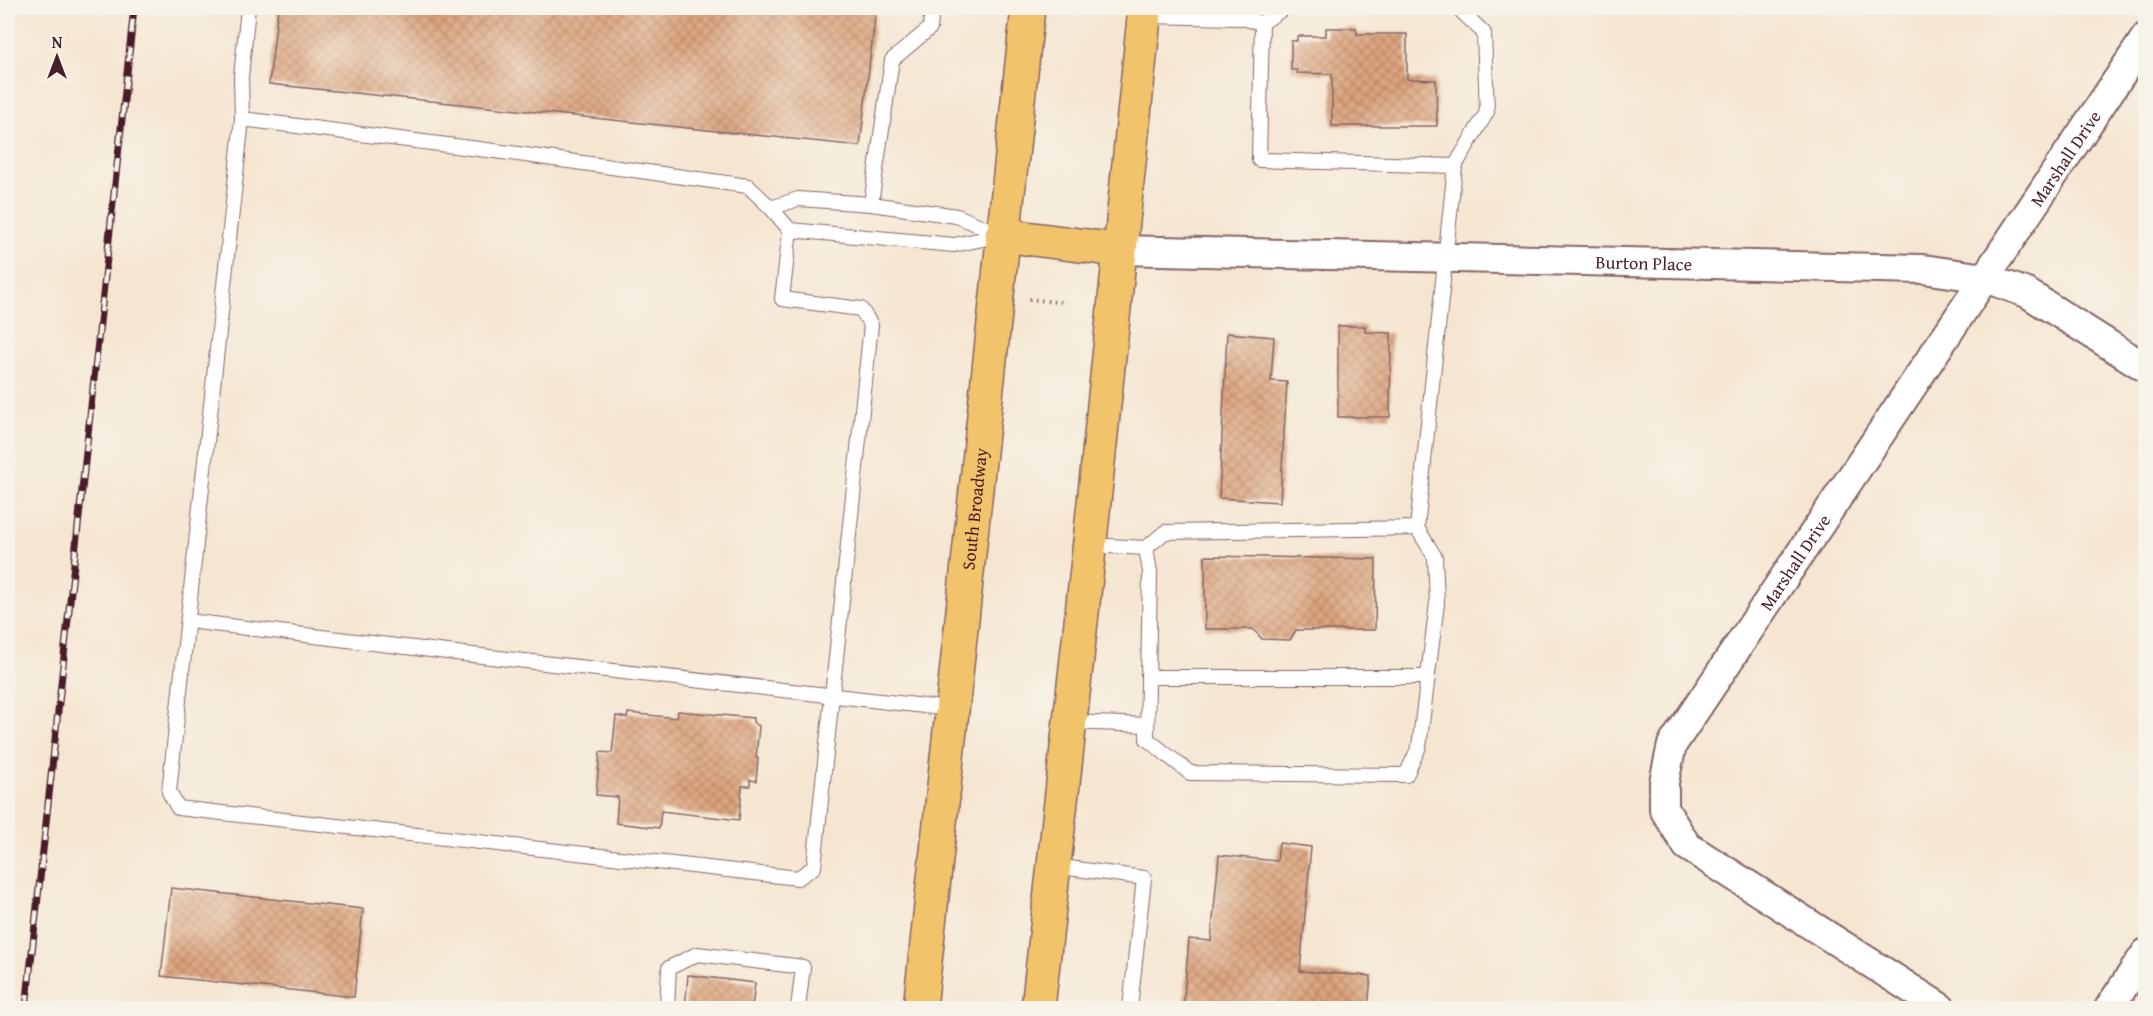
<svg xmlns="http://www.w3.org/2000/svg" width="2153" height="1016" font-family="'Gentium Book Plus',serif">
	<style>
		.building { fill: url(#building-cross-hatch) }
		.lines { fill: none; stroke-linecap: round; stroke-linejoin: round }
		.lane-casing { stroke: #866565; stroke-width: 16 }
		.street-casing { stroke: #866565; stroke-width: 32 }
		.primary-casing { stroke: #866565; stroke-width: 36 }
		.path { stroke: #866565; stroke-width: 4; stroke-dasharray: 1.5 4.5; stroke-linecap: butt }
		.lane { stroke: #fff; stroke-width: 14 }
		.street { stroke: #fff; stroke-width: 28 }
		.primary { stroke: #f1c36a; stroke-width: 33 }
		.rail-casing { stroke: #4a1f2b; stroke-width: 7 }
		.rail { stroke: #f7f3e8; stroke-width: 4.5; stroke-dasharray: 14; stroke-linecap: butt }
		.labels { text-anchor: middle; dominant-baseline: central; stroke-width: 5; stroke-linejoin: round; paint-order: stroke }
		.street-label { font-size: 18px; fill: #4a1f2b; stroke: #f7f3e8 }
	</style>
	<defs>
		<pattern id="building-cross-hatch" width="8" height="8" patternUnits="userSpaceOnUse" patternTransform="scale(1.5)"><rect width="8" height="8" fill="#dda47d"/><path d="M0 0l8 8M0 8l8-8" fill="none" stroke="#b58567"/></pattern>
	</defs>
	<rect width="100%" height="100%" fill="#f7f3e8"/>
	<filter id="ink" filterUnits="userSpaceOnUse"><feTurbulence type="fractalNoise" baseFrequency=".0167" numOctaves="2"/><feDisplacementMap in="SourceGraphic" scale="12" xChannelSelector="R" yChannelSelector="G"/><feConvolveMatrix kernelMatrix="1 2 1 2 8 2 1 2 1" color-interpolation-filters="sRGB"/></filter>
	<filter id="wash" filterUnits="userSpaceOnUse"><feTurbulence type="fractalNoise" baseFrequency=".008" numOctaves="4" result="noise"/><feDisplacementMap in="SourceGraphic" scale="24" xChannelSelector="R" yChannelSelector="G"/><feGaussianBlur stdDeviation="1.35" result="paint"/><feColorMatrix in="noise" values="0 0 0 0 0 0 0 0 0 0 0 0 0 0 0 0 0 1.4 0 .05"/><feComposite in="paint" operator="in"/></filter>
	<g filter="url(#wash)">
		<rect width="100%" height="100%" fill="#f5e6d2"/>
		<g id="blocks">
			<g class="building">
				<polygon points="278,8 876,8 860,146 269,84"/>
				<polygon points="1326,28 1356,28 1357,34 1407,34 1407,79 1436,80 1437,126 1332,126 1332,74 1297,73 1297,70 1291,70 1291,41 1297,41 1297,36 1326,36"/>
				<polygon points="1338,326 1365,326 1365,332 1391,333 1390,417 1338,417"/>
				<polygon points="1227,333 1274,337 1271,381 1287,382 1280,502 1219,498"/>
				<polygon points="1205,556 1376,559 1375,630 1296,630 1290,640 1262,639 1253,629 1205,629"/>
				<polygon points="678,711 753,718 753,722 759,726 756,758 758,758 756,781 750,780 750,786 742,786 739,820 661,811 659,828 616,823 618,797 596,795 600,752 612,753 616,716 627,718 628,713 677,718"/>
				<polygon points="1279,843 1311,847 1300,971 1371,976 1368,1008 1183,1008 1189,939 1211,941 1219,855 1277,861"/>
				<polygon points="171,888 363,909 354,997 161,976"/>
				<polygon points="688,975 755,983 752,1008 685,1008"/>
			</g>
		</g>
	</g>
	<g filter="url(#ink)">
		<use href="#blocks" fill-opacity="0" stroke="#866565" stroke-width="1.5"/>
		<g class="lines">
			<g class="lane-casing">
				<g id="lane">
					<polyline points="248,8 241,77 242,119 518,154 748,186 771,208 790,230 954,245 1002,235"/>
					<polyline points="1144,16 1241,18 1262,23 1259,160 1455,166 1417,528 1165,532 1146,548 1150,572 1147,739 1190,773 1406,775 1419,747 1437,603 1435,557 1417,528"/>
					<polyline points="1262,23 1284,8"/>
					<polyline points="242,119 169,792 178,808 798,878 814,867 871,325 861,309 782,299 790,230"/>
					<polyline points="1455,166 1487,112 1484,33 1458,8"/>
					<polyline points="871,204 892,60 930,28 932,8"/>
					<polyline points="771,208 798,199 871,204 957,216 1002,235"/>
					<polyline points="1089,545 1146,548"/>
					<polyline points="188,621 464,654 951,709"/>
					<polyline points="1148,677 1428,677"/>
					<polyline points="1070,722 1147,725"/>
					<polyline points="1054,866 1144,878 1130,1008"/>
					<polyline points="667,1008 669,968 697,954 803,967 798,1008"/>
				</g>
			</g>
			<g class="street-casing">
				<g id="street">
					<path id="s1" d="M 1118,250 L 1923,269 L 1985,278 L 2027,293 L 2146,368"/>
					<path id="s2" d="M 1941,1008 L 1687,846 L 1664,809 L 1664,782 L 1672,745 L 2146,37"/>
					<polyline points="2109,1008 2146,953"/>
				</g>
			</g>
			<g class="primary-casing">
				<g id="primary">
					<polyline points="1002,235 1118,250"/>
					<path id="s3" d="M 920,1008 L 1028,8"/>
					<polyline points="1038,1008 1090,541 1145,8"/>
				</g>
			</g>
			<polyline class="path" points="1029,299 1065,303"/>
			<use href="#lane" class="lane"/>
			<use href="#street" class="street"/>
			<use href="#primary" class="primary"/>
			<g class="rail-casing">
				<polyline id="rail" points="26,1008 134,8"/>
			</g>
			<use href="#rail" class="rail"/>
		</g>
	</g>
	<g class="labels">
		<g class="street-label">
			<text stroke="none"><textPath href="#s2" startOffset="1116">Marshall Drive</textPath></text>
			<text stroke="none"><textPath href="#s1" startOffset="526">Burton Place</textPath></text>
			<text stroke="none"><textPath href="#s3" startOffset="502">South Broadway</textPath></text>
			<text stroke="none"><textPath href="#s2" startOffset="630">Marshall Drive</textPath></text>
		</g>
	</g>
	<rect width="2153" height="1016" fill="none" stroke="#f7f3e8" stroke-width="30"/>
	<g transform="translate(57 57)" stroke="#f7f3e8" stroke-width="4.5" paint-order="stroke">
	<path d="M0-4.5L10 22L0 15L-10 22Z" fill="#4a1f2b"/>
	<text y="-9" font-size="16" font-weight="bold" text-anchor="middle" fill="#4a1f2b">N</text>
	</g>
</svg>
